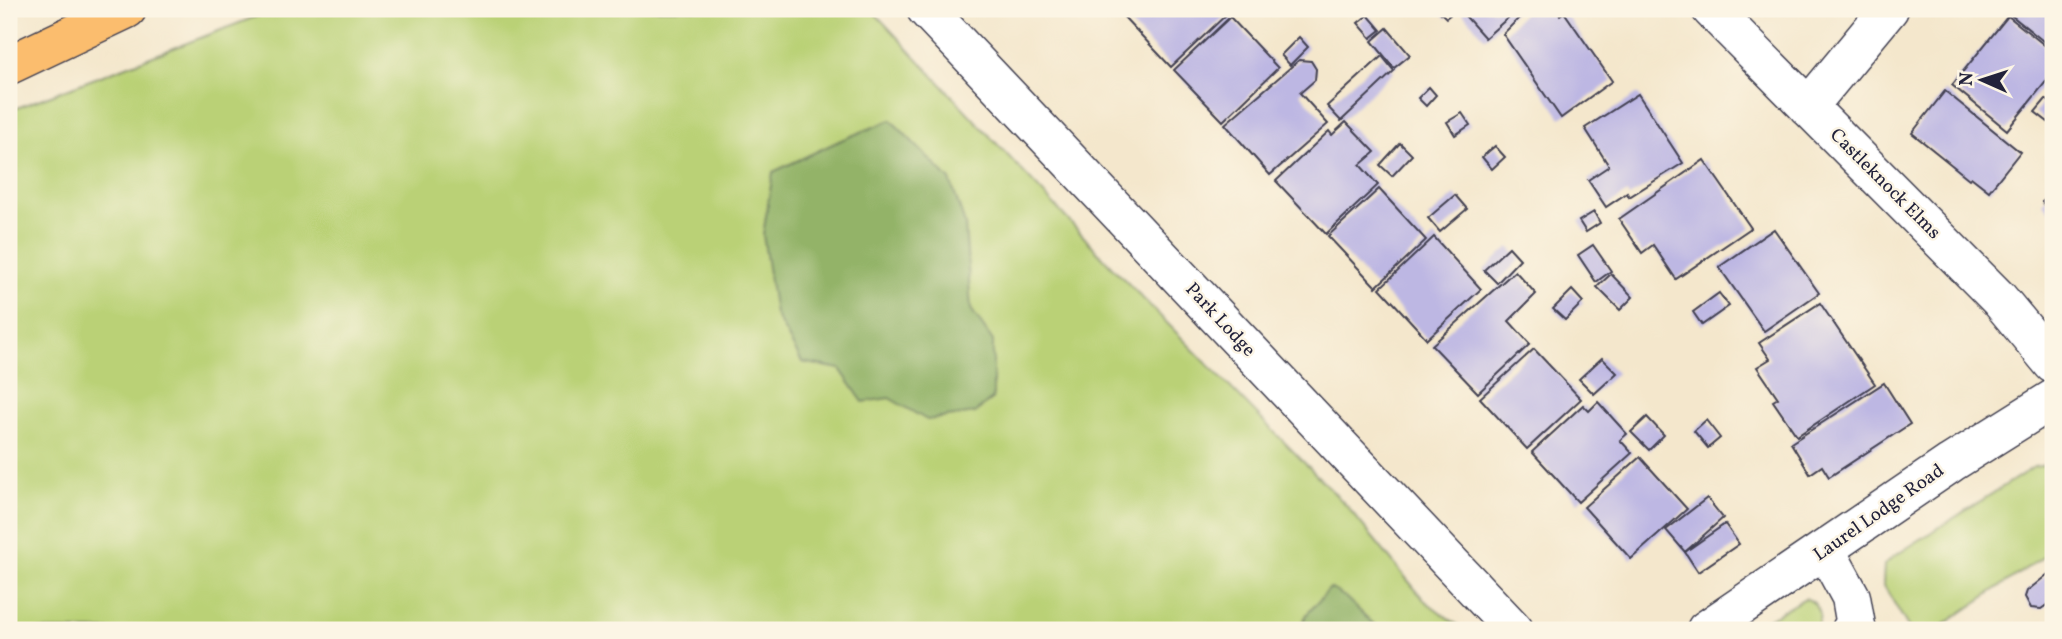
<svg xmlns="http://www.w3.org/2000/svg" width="2062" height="639" font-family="Vollkorn,serif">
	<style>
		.green { fill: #bad176; stroke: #6e7a58; stroke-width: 2 }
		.forest { fill: #93b367; stroke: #5a6a51; stroke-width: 2 }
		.building { fill: #bdb7e3 }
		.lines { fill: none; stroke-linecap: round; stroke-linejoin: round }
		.minor-casing { stroke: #424051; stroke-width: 41 }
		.major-casing { stroke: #424051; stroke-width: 41 }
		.minor { stroke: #fff; stroke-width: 38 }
		.major { stroke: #fbbd6e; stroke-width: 38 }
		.labels { text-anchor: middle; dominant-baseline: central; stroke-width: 5; stroke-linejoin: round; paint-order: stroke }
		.street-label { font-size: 19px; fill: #22223b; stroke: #fcf5e5 }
	</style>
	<rect width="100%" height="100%" fill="#fcf5e5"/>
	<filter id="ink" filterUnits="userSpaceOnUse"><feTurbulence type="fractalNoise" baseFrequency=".0143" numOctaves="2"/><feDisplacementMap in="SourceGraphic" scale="14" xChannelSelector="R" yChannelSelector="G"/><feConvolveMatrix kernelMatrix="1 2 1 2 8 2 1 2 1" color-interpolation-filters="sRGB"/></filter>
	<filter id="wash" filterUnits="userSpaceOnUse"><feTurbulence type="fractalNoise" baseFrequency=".00686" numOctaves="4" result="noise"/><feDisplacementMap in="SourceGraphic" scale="28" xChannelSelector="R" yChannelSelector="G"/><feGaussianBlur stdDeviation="1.57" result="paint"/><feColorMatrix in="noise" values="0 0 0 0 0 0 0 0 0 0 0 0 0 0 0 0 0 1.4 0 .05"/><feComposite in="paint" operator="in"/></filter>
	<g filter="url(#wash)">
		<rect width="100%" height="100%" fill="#f4e7cc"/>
		<g class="green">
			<polygon points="276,9 871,9 1113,268 1346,505 1424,600 1464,630 9,630 9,111"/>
			<polygon points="2053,464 2053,550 1936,630 1910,630 1883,584 1884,565 1893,557 2034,467"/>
			<path d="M 1805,598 C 1821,604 1823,617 1815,630 L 1749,630 Z"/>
		</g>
		<g class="forest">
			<polygon points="891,120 950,180 965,224 971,309 993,341 993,398 975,413 927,420 889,398 863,402 840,369 802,362 775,314 763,235 773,172 841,140"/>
			<polygon points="1330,588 1345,597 1380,630 1299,630 1307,614"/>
		</g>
		<g id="blocks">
			<g class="building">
				<polygon points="1131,9 1222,9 1227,14 1171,67 1123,16"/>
				<polygon points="1437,9 1457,9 1446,18"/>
				<polygon points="1459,9 1518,9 1485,38"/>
				<polygon points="1528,9 1555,9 1560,15 1564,12 1612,81 1561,118 1503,34"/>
				<polygon points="2016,9 2053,9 2053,49 2011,15"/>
				<polygon points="1368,15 1381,30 1371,38 1358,23"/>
				<polygon points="2008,16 2053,52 2053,73 2007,130 1952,85"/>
				<polygon points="1230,17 1278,68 1223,121 1174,70"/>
				<polygon points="1387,28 1410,55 1394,68 1372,41"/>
				<polygon points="1299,37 1308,47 1290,65 1281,55"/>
				<polygon points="1382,56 1394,71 1341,121 1327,106"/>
				<polygon points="1299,60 1311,61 1316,69 1315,80 1300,93 1328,124 1270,175 1225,124"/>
				<polygon points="1429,87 1436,95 1426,106 1418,98"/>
				<polygon points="1945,91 2020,152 1989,191 1971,177 1969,179 1912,133"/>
				<polygon points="1638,94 1683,163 1629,197 1627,193 1606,207 1588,180 1609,166 1585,128"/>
				<polygon points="2046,99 2053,105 2053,116 2048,122 2035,112"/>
				<polygon points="1462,113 1470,125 1455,135 1447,122"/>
				<polygon points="1346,122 1375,152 1360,165 1378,185 1326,234 1276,181 1329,131 1332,135"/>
				<polygon points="1400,143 1412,155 1392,176 1380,165"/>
				<polygon points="1495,146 1505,157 1492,169 1482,157"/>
				<polygon points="1704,160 1751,228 1676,279 1653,245 1642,253 1619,219"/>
				<polygon points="1379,189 1426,240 1376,287 1328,236"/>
				<polygon points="2053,192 2053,214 2042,202"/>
				<polygon points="1455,195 1467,209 1440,232 1428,218"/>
				<polygon points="1594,212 1600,223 1586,232 1579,221"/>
				<polygon points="1774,229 1819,293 1764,331 1719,267"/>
				<polygon points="1434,237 1481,289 1427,339 1380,288"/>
				<polygon points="1593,245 1611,271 1596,282 1578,255"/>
				<polygon points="1509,247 1520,259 1497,283 1484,270"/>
				<polygon points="1515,271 1536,294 1509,321 1530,344 1478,393 1432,345"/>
				<polygon points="1611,274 1633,297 1620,310 1597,287"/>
				<polygon points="1572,290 1583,302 1565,320 1553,309"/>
				<polygon points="1719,293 1729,306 1702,325 1693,312"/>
				<polygon points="1820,303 1875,384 1797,436 1773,401 1778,398 1757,367 1770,359 1759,343"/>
				<polygon points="1534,349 1581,399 1527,449 1480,398"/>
				<polygon points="1602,358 1617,373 1594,394 1579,379"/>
				<polygon points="1884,383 1910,424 1829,477 1822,466 1810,474 1791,443"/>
				<polygon points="1598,402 1627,434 1620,440 1632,453 1578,502 1532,452 1583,405 1589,411"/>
				<polygon points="1647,417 1664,435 1649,450 1631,432"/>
				<polygon points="1706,420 1720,438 1708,448 1694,431"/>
				<polygon points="1640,457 1687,509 1631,559 1584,507"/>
				<polygon points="1707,498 1723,518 1685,552 1666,530"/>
				<polygon points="1725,524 1739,544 1698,572 1685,552"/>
				<polygon points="2053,570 2053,605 2051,602 2041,609 2031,608 2025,597 2027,591"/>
			</g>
		</g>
	</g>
	<g filter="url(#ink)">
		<use href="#blocks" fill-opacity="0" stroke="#424051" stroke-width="2"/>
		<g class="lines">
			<g class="minor-casing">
				<g id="minor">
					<polyline points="926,9 1514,630"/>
					<polyline points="1711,9 1999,299 2053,364"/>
					<polyline points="1808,107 1889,9"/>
					<polyline points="1826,551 1851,597 1856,626 1851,630"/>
					<polyline points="1706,630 1951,463 2053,399"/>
				</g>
			</g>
			<g class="major-casing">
				<polyline id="major" points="9,65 127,9"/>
			</g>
			<use href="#minor" class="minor"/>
			<use href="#major" class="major"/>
		</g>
	</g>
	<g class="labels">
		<g class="street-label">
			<text transform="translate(1885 184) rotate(45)">Castleknock Elms</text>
			<text transform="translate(1220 320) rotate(47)">Park Lodge</text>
			<text transform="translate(1879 513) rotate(-35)">Laurel Lodge Road</text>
		</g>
	</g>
	<rect width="2062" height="639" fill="none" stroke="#fcf5e5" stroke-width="35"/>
	<g transform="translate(1982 80) rotate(273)" stroke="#fcf5e5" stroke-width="5" paint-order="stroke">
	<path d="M0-5L12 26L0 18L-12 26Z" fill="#22223b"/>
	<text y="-10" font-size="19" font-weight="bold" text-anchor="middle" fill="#22223b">N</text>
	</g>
</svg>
